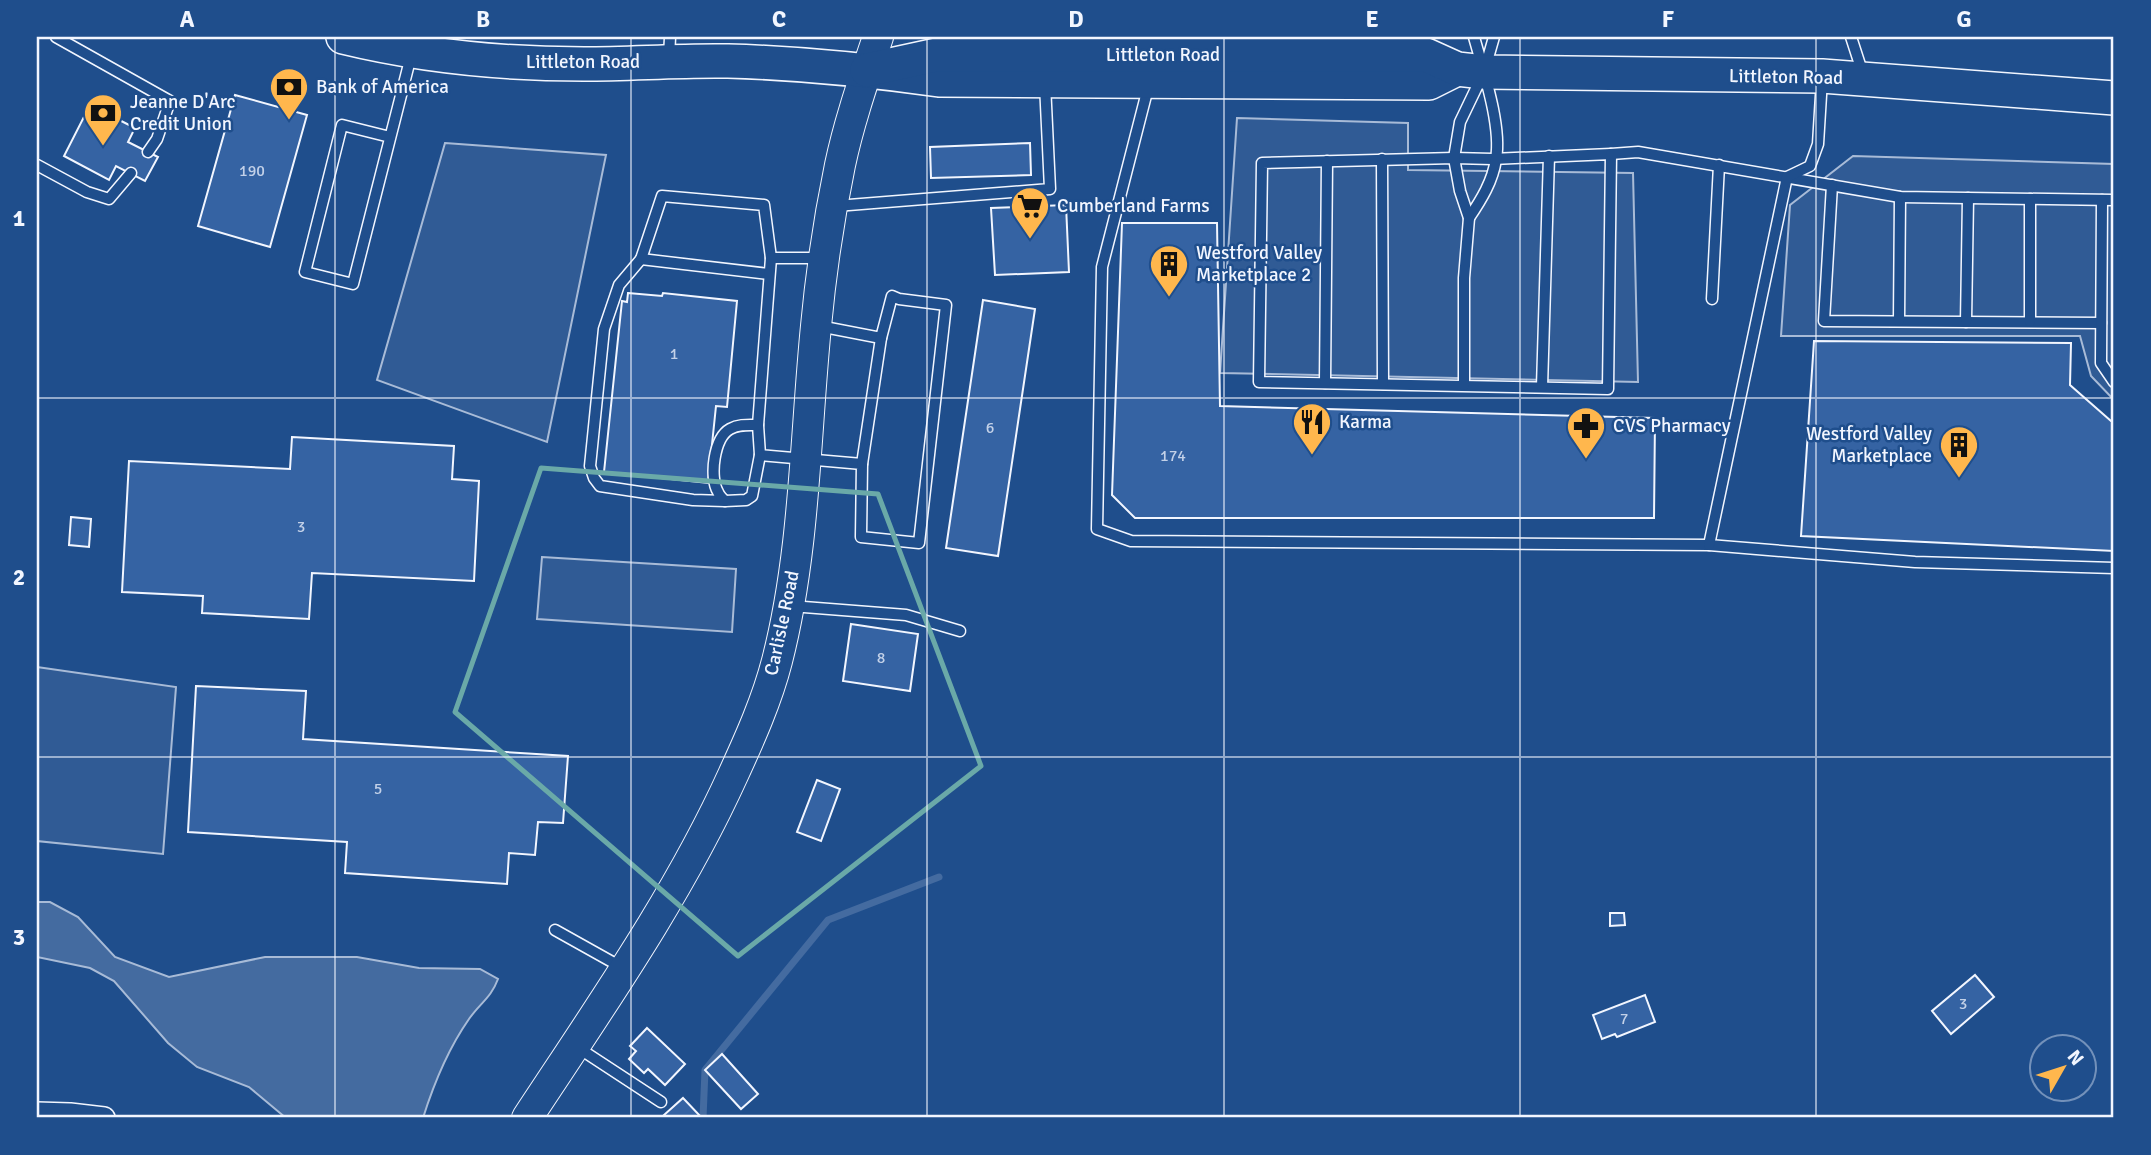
<svg xmlns="http://www.w3.org/2000/svg" width="2151" height="1155" font-family="Signika,sans-serif">
	<style>
		.built { fill: #305b95; stroke: #a8bbd7; stroke-width: 2 }
		.water { fill: #446ba0; stroke: #a8bbd7; stroke-width: 2 }
		.lines { fill: none; stroke-linecap: round; stroke-linejoin: round }
		.stream { stroke: #446ba0; stroke-width: 7 }
		.building { fill: #3563a3; stroke: #f2f6ff; stroke-width: 2 }
		.lane-casing { stroke: #f2f6ff; stroke-width: 13 }
		.street-casing { stroke: #f2f6ff; stroke-width: 24 }
		.secondary-casing { stroke: #f2f6ff; stroke-width: 32 }
		.primary-casing { stroke: #f2f6ff; stroke-width: 36 }
		.lane { stroke: #1f4e8c; stroke-width: 10 }
		.street { stroke: #1f4e8c; stroke-width: 21 }
		.secondary { stroke: #1f4e8c; stroke-width: 30 }
		.primary { stroke: #1f4e8c; stroke-width: 33 }
		.marked { fill: none; stroke: #6aa9a8; stroke-width: 5; stroke-linejoin: round }
		.grid { fill: none; stroke: #f2f6ff; stroke-width: 2; stroke-opacity: 0.55 }
		.labels { text-anchor: middle; dominant-baseline: central; stroke-width: 5; stroke-linejoin: round; paint-order: stroke }
		.number-label { font-size: 16px; fill: #c3d1e8 }
		.street-label { font-size: 19px; fill: #f2f6ff; stroke: #1f4e8c }
		.poi-label { font-size: 19px; fill: #f2f6ff; stroke: #1f4e8c; text-anchor: start }
		.neatline { fill: none; stroke: #f2f6ff; stroke-width: 2.5 }
		.grid-label { font-size: 23px; text-anchor: middle; font-weight: bold; fill: #f2f6ff }
	</style>
	<rect width="100%" height="100%" fill="#1f4e8c"/>
	<g class="built">
		<polygon points="1237,118 1408,123 1408,170 1633,173 1638,382 1220,373"/>
		<polygon points="445,143 606,155 547,442 377,380"/>
		<polygon points="1853,156 2114,164 2114,400 2091,376 2080,336 1781,336 1790,205"/>
		<polygon points="542,557 736,569 732,632 537,619"/>
		<polygon points="37,667 176,687 163,854 37,841"/>
	</g>
	<path class="water" d="M 37,902 L 50,902 L 78,917 L 115,957 L 169,977 L 265,957 L 357,957 L 419,968 L 480,969 L 498,979 C 491,998 480,1003 469,1019 C 448,1049 434,1083 423,1118 L 286,1118 L 249,1087 L 197,1067 L 168,1043 L 114,981 L 90,968 L 37,957 Z"/>
	<g class="lines">
		<polyline class="stream" points="703,1118 705,1070 828,920 939,877"/>
	</g>
	<g class="building">
		<polygon points="235,95 307,115 270,247 198,226"/>
		<polygon points="90,105 135,128 128,142 158,157 145,181 116,166 109,180 64,156"/>
		<polygon points="1030,143 1031,175 931,178 930,147"/>
		<polygon points="1066,205 1069,272 995,275 991,208"/>
		<polygon points="1122,223 1217,223 1220,406 1655,418 1654,518 1135,518 1112,495"/>
		<polygon points="628,293 662,296 663,293 737,301 727,407 716,406 708,483 604,472 622,301 627,302"/>
		<polygon points="983,300 1035,309 998,556 946,548"/>
		<polygon points="1814,341 2071,343 2070,385 2111,421 2114,421 2114,551 1801,536"/>
		<polygon points="292,437 454,446 452,479 479,481 474,581 312,573 309,619 202,613 203,596 122,592 129,461 290,469"/>
		<polygon points="71,517 91,519 89,547 69,545"/>
		<polygon points="851,624 918,634 910,691 843,681"/>
		<polygon points="196,686 306,691 303,739 568,756 563,823 538,822 535,855 509,853 507,884 345,873 347,842 188,832"/>
		<polygon points="817,780 840,789 821,841 797,832"/>
		<polygon points="1610,913 1624,913 1625,925 1610,926"/>
		<polygon points="1975,975 1994,997 1951,1034 1932,1011"/>
		<polygon points="1645,995 1655,1022 1617,1037 1615,1034 1602,1039 1593,1015"/>
		<polygon points="647,1028 685,1064 665,1085 648,1069 644,1073 629,1059 636,1051 630,1046"/>
		<polygon points="722,1054 758,1094 741,1109 705,1070"/>
		<polygon points="683,1098 702,1118 667,1118 664,1115"/>
	</g>
	<g class="lines">
		<g class="lane-casing">
			<g id="lane">
				<polyline points="56,37 170,101 157,139 148,152"/>
				<polyline points="1851,37 1863,74"/>
				<polyline points="669,58 670,37"/>
				<polyline points="1149,84 1102,267 1097,529 1131,541 1709,545 1915,562 2114,568"/>
				<polyline points="390,137 342,125 305,272 353,284 411,56"/>
				<polygon points="1611,154 1608,389 1259,382 1262,163 1454,158 1492,159"/>
				<polyline points="1611,154 1638,152 1900,197 2114,200"/>
				<polyline points="1382,159 1383,384"/>
				<polyline points="37,165 87,192 109,199 131,173"/>
				<polyline points="1832,185 1824,321 2101,323"/>
				<polyline points="2102,200 2101,363 2114,382"/>
				<polyline points="836,206 1050,189 1045,84"/>
				<path d="M 1469,218 C 1481,200 1493,181 1496,159 C 1502,126 1483,70 1474,37"/>
				<polyline points="641,259 619,285 604,329 590,466 594,478 600,486 693,500 725,501"/>
				<polyline points="769,274 641,259 662,196 764,205 771,258"/>
				<polyline points="1712,299 1719,165"/>
				<polyline points="1899,321 1900,197"/>
				<polyline points="1966,322 1968,198"/>
				<polyline points="2030,322 2030,199"/>
				<polyline points="819,326 881,338 892,296 899,299 946,305 919,543 861,537 862,464 760,455 758,425 771,258 821,258"/>
				<polyline points="1325,383 1327,161"/>
				<polyline points="1464,385 1464,278 1469,218 1460,191 1454,158 1460,122 1484,72 1494,37"/>
				<polyline points="1542,387 1549,156"/>
				<path d="M 758,425 C 748,425 739,424 730,429 C 714,438 709,477 718,492 C 719,495 722,498 725,501 L 746,500 L 752,496 L 760,455"/>
				<polyline points="862,464 881,338"/>
				<polyline points="1709,545 1787,177 1810,166 1818,144 1822,79"/>
				<polyline points="791,606 906,615 960,631"/>
				<polyline points="555,930 623,968"/>
				<polyline points="577,1047 661,1102"/>
			</g>
		</g>
		<g class="street-casing">
			<polyline id="street" points="37,1113 70,1114 104,1118"/>
		</g>
		<g class="secondary-casing">
			<path id="secondary" d="M 527,1118 C 600,1007 678,896 733,775 C 750,738 767,700 777,661 C 805,552 805,437 816,326 C 821,272 829,218 840,165 C 849,122 864,79 878,37"/>
		</g>
		<g class="primary-casing">
			<g id="primary">
				<path d="M 343,37 C 421,56 503,64 584,64 C 632,64 680,60 728,61 C 798,63 869,70 939,80 L 1429,83 L 1457,69"/>
				<polyline points="867,70 936,55 1426,55 1457,69 1484,72 1822,76 2114,98"/>
			</g>
		</g>
		<use href="#lane" class="lane"/>
		<use href="#street" class="street"/>
		<use href="#secondary" class="secondary"/>
		<use href="#primary" class="primary"/>
	</g>
	<path class="marked" d="M 541,468 L 878,494 L 981,766 L 738,956 L 455,712 Z"/>
	<path class="grid" d="M 335,37 L 335,1118M 631,37 L 631,1118M 927,37 L 927,1118M 1224,37 L 1224,1118M 1520,37 L 1520,1118M 1816,37 L 1816,1118M 37,398 L 2114,398M 37,757 L 2114,757"/>
	<defs>
		<g id="bank-pin" transform="scale(2.0125)"><path d="M0 17L-7.5 6A9.5 9.5 0 1 1 7.5 6Z" fill="#ffb74d" stroke="#1f4e8c"/><path d="M-6-4H6V4H-6ZM0-2.3a2.3 2.3 0 1 0 0 4.6a2.3 2.3 0 1 0 0-4.6Z" fill="#111"/></g>
		<g id="supermarket-pin" transform="scale(2.0125)"><path d="M0 17L-7.5 6A9.5 9.5 0 1 1 7.5 6Z" fill="#ffb74d" stroke="#1f4e8c"/><path d="M-6-5.5h2.5l.6 2H6L4.5 2H-2.5L-4.4-4H-6ZM-1.5 3.2a1.3 1.3 0 1 0 .1 0ZM3 3.2a1.3 1.3 0 1 0 .1 0Z" fill="#111"/></g>
		<g id="building-pin" transform="scale(2.0125)"><path d="M0 17L-7.5 6A9.5 9.5 0 1 1 7.5 6Z" fill="#ffb74d" stroke="#1f4e8c"/><path d="M-4-6H4V6H1V3H-1V6H-4ZM-2.5-4.3h1.7v1.8h-1.7ZM.8-4.3h1.7v1.8H.8ZM-2.5-1h1.7V.8h-1.7ZM.8-1h1.7V.8H.8Z" fill="#111"/></g>
		<g id="restaurant-pin" transform="scale(2.0125)"><path d="M0 17L-7.5 6A9.5 9.5 0 1 1 7.5 6Z" fill="#ffb74d" stroke="#1f4e8c"/><path d="M-5-6h1v4h1v-4h1v4h1v-4h1v5L-1.5 .5V6h-2V.5L-5-1ZM5-6V6H3V1.5H1.5Q1.5-4 5-6Z" fill="#111"/></g>
		<g id="pharmacy-pin" transform="scale(2.0125)"><path d="M0 17L-7.5 6A9.5 9.5 0 1 1 7.5 6Z" fill="#ffb74d" stroke="#1f4e8c"/><path d="M-2-6h4v4h4v4h-4v4h-4v-4h-4v-4h4Z" fill="#111"/></g>
	</defs>
	<g fill-rule="evenodd">
		<use href="#bank-pin" x="289" y="87"/>
		<use href="#bank-pin" x="103" y="113"/>
		<use href="#supermarket-pin" x="1030" y="206"/>
		<use href="#building-pin" x="1169" y="264"/>
		<use href="#restaurant-pin" x="1312" y="422"/>
		<use href="#pharmacy-pin" x="1586" y="426"/>
		<use href="#building-pin" x="1959" y="445"/>
	</g>
	<g class="labels">
		<g class="number-label">
			<text x="252" y="171">190</text>
			<text x="674" y="354">1</text>
			<text x="990" y="428">6</text>
			<text x="1173" y="456">174</text>
			<text x="301" y="527">3</text>
			<text x="881" y="658">8</text>
			<text x="378" y="789">5</text>
			<text x="1963" y="1004">3</text>
			<text x="1624" y="1019">7</text>
		</g>
		<g class="street-label">
			<text x="1163" y="55">Littleton Road</text>
			<text x="583" y="62">Littleton Road</text>
			<text transform="translate(1786 77) rotate(1)">Littleton Road</text>
			<text transform="translate(782 623) rotate(-78)">Carlisle Road</text>
		</g>
		<g class="poi-label">
			<text x="316" y="87">Bank of America</text>
			<text x="130" y="102">Jeanne D'Arc<tspan x="130" dy="22">Credit Union</tspan></text>
			<text x="1057" y="206">Cumberland Farms</text>
			<text x="1196" y="253">Westford Valley<tspan x="1196" dy="22">Marketplace 2</tspan></text>
			<text x="1339" y="422">Karma</text>
			<text x="1613" y="426">CVS Pharmacy</text>
			<text x="1932" y="434" text-anchor="end">Westford Valley<tspan x="1932" dy="22">Marketplace</tspan></text>
		</g>
	</g>
	<rect width="2151" height="1155" fill="none" stroke="#1f4e8c" stroke-width="77"/>
	<g transform="translate(2063 1068) rotate(51)"><circle r="33" fill="#1f4e8c" stroke="#7391ba" stroke-width="2"/>
	<path d="M0-5L12 26L0 18L-12 26Z" fill="#ffb74d"/>
	<text y="-10" font-size="19" font-weight="bold" text-anchor="middle" fill="#f2f6ff">N</text>
	</g>
	<rect x="38" y="38" width="2074" height="1078" class="neatline"/>
	<g class="grid-label">
		<text x="187" y="27">A</text>
		<text x="483" y="27">B</text>
		<text x="779" y="27">C</text>
		<text x="1076" y="27">D</text>
		<text x="1372" y="27">E</text>
		<text x="1668" y="27">F</text>
		<text x="1964" y="27">G</text>
		<text x="19" y="226">1</text>
		<text x="19" y="585">2</text>
		<text x="19" y="945">3</text>
	</g>
</svg>
